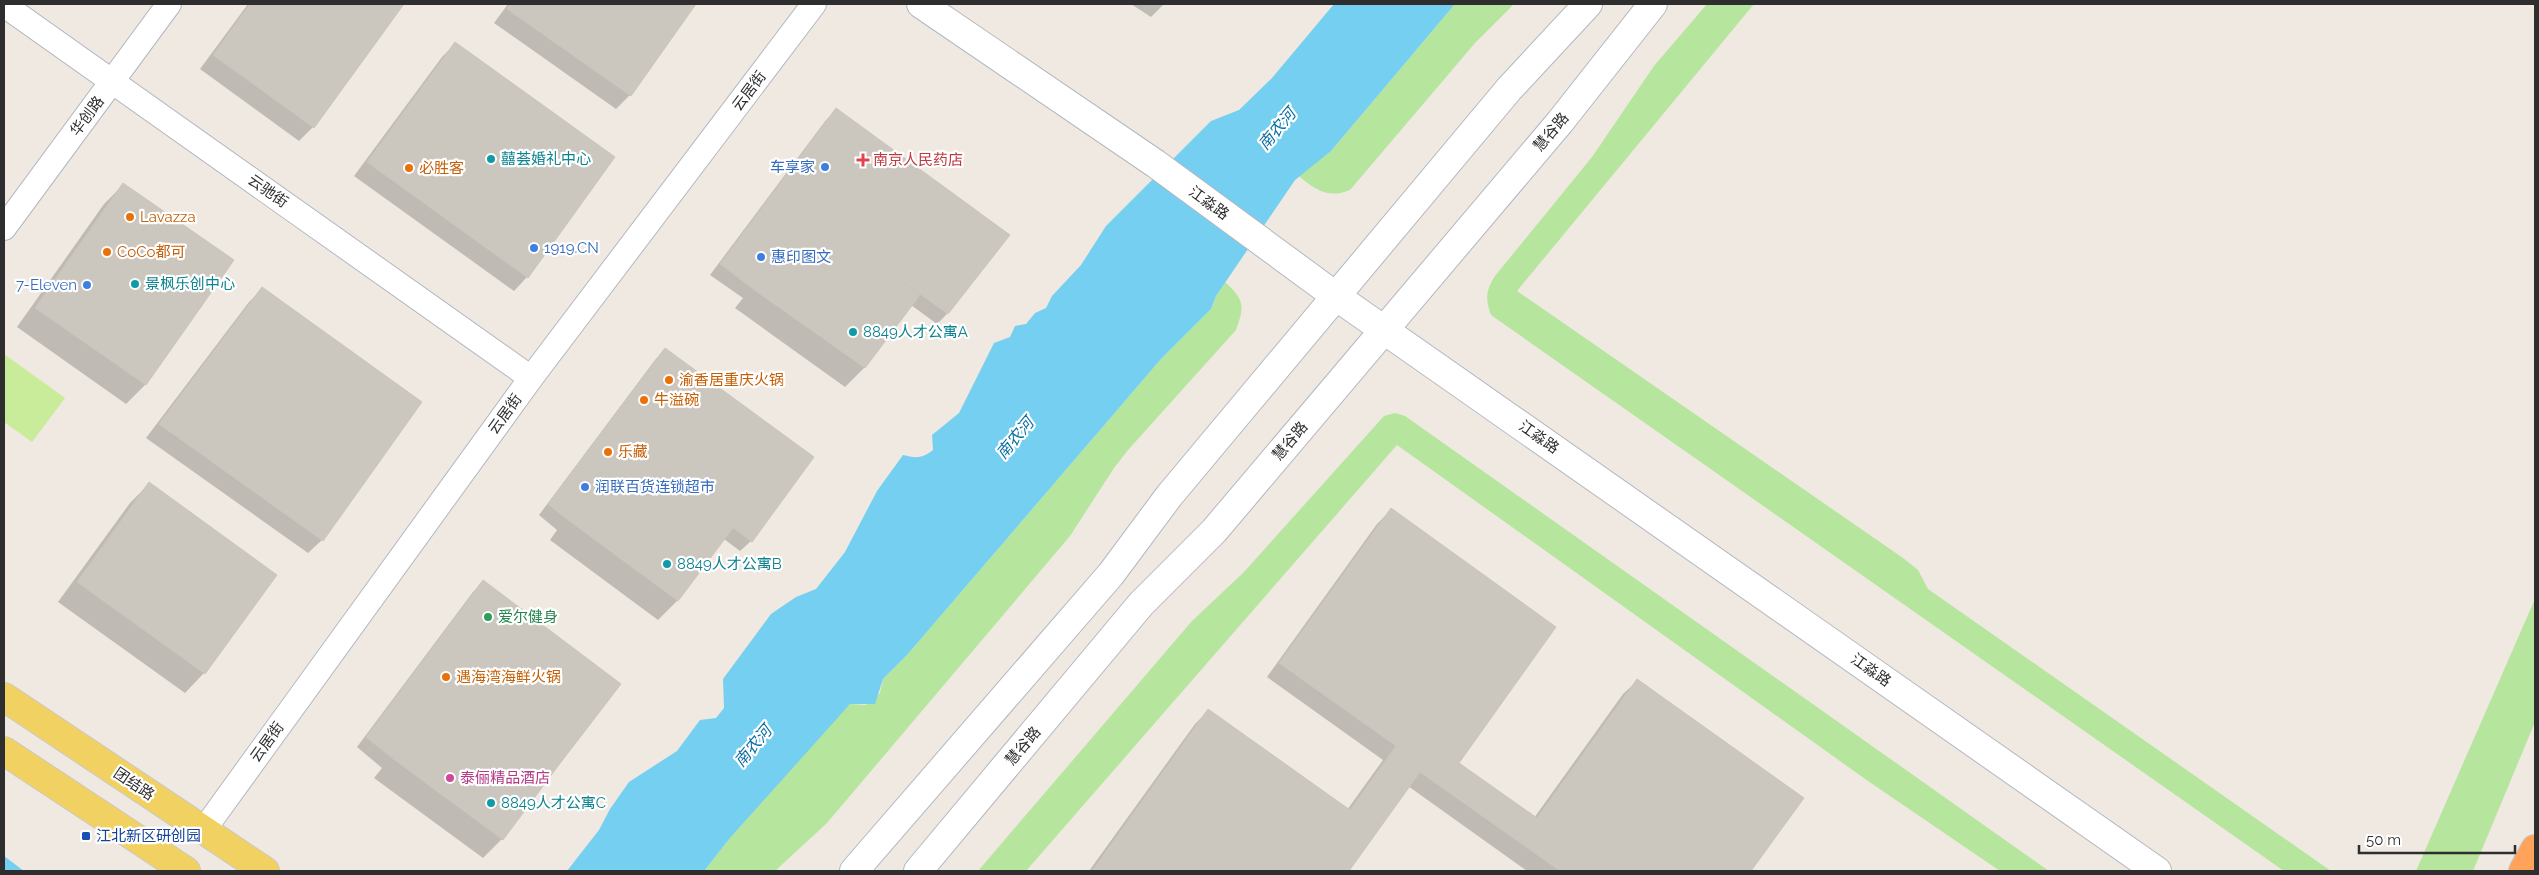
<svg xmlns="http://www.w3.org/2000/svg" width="2539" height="875" font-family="Raleway,'Noto Sans SC',sans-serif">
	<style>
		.green { fill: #b6e59e }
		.pitch { fill: #c9ec9a }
		.water { fill: #75cff0 }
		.shadow { fill: #0003 }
		.building { fill: #cbc7bf; stroke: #cbc5ba }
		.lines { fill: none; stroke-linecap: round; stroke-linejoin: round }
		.street-casing { stroke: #b4b7c1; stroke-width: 26 }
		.secondary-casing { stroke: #b4b7c1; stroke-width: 30 }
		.primary-casing { stroke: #c9c9c9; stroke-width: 30 }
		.highway-casing { stroke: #c9c9c9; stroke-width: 30 }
		.street { stroke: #fff; stroke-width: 24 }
		.secondary { stroke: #fff; stroke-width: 28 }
		.primary { stroke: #f2d163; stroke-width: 28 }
		.highway { stroke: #ffa35c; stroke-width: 28 }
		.culture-dot { fill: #0f9aa8; stroke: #fff; stroke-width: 2 }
		.health-dot { fill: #e0444e; stroke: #fff; stroke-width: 2 }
		.shop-dot { fill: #3f7fe0; stroke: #fff; stroke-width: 2 }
		.food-dot { fill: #e8710a; stroke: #fff; stroke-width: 2 }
		.leisure-dot { fill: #2e9e5b; stroke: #fff; stroke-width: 2 }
		.hotel-dot { fill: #d1479c; stroke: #fff; stroke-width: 2 }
		.transit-dot { fill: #1a4fb4; stroke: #fff; stroke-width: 2 }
		.labels { text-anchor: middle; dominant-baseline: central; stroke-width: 4.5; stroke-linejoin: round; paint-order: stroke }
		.street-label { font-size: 15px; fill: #2e2e2e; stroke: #fff }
		.culture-label { font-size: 15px; fill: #0d838f; stroke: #fff; text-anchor: start }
		.health-label { font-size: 15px; fill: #be3a42; stroke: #fff; text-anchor: start }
		.shop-label { font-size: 15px; fill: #366cbe; stroke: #fff; text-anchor: start }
		.food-label { font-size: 15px; fill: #c56008; stroke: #fff; text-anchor: start }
		.leisure-label { font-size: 15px; fill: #27864d; stroke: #fff; text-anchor: start }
		.hotel-label { font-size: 15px; fill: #b23c85; stroke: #fff; text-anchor: start }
		.transit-label { font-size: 15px; fill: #164399; stroke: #fff; text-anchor: start }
		.water-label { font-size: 16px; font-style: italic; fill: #0d6fa3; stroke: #fff }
	</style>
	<rect width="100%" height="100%" fill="#efe9e1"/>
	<g class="green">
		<path d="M 1455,4 L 1514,4 L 1475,43 L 1350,190 C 1329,199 1315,190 1299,176 L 1331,151 Z"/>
		<path d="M 1707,4 L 1754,4 L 1517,291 L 1903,558 L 1918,570 L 1928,589 L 2331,871 L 2284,871 L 1491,315 C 1485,299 1486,290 1495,276 L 1592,157 L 1654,66 Z"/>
		<path d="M 1225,282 C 1244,299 1245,306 1236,330 L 1128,450 L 1114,468 L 1070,536 L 827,823 L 775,871 L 704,871 L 730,838 L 833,721 L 850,704 L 866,705 L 880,693 L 883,679 L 907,655 L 1161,359 L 1211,309 L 1216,296 Z"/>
		<polygon points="1395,413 1405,416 2049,871 2000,871 1868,781 1397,445 1026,871 978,871 1192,621 1244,572 1384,416"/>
		<polygon points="2535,599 2535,722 2473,871 2416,871"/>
	</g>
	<polygon class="pitch" points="4,354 65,398 32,442 4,422"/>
	<g class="water">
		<path d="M 1334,4 L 1455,4 L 1331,151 L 1295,180 L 1216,296 L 1211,309 L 1161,359 L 907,655 L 883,679 L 875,704 L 850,704 L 730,838 L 704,871 L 567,871 L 599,830 L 610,809 L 629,782 L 677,751 L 700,720 L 716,718 L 724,708 L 723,679 L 771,614 L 796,597 L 816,589 L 845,552 L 877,491 L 903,455 C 915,458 922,459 933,450 L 932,435 L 959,413 L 994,343 L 1010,337 L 1015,326 L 1026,324 L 1035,313 L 1046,308 L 1052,296 L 1081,265 L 1106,226 L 1211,121 L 1239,110 L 1272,78 Z"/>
		<polygon points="4,856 24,871 4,871"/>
	</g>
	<g class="shadow">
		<polygon points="248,4 402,4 313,127 299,141 200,69"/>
		<polygon points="508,4 694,4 630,95 616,109 494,23"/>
		<polygon points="1131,4 1164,4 1151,17"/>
		<polygon points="455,44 527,277 514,291 354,176 442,57"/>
		<polygon points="837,109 947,314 937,324 911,305 864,368 845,387 735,308 743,298 710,275 826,120"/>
		<polygon points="123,185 232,261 145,385 126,404 17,327 104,204"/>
		<polygon points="262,289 322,540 308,553 146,438 249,302"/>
		<polygon points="665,349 751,541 740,551 724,539 677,601 658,620 550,540 557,530 539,515 655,360"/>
		<polygon points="149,484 204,673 185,693 58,602 130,503"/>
		<polygon points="1391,510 1457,763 1534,818 1623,694 1637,681 1802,799 1750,871 1527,871 1408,786 1347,871 1089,871 1195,724 1208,711 1347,810 1383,760 1267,677 1377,524"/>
		<polygon points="483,582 502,839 483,858 374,778 382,768 357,747 473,592"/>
	</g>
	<g class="building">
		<polygon points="250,4 404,4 314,128 213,55"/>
		<polygon points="510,4 696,4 631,96 507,9"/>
		<polygon points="455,42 615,157 528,278 367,162"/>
		<polygon points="836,108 1010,235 948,314 873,261 855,285 791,238 753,289 720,264"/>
		<polygon points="123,183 234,260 146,385 35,308"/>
		<polygon points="791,238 855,285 873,261 920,295 865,368 753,289"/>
		<polygon points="262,287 422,402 323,541 159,424"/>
		<polygon points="665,348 814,457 752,542 687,493 668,518 604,471 568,520 548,504"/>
		<polygon points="604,471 668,518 687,493 733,528 678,601 568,520"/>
		<polygon points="149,482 277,575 205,674 77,582"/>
		<polygon points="1391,508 1556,627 1459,763 1537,818 1637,679 1804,798 1751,871 1560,871 1420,772 1349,871 1092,871 1208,709 1350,810 1396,746 1279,663"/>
		<polygon points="483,580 621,684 558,766 511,732 493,757 429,710 392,758 366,737"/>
		<polygon points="429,710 493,757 511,732 558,766 503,840 392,758"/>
	</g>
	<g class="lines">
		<g class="street-casing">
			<g id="street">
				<polyline points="4,5 531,378"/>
				<polyline points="4,228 169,4"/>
				<polyline points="203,831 531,378 814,4"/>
			</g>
		</g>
		<g class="secondary-casing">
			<g id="secondary">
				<polyline points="921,4 1156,164 1337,297 2157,871"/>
				<polyline points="854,871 1111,574 1169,496 1509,89 1588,4"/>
				<polyline points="918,871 1141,604 1214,531 1560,122 1653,4"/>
			</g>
		</g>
		<g class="primary-casing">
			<g id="primary">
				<polyline points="4,697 265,871"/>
				<polyline points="4,751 186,871"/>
			</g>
		</g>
		<g class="highway-casing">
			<polyline id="highway" points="2523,871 2535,849"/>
		</g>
		<use href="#street" class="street"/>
		<use href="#secondary" class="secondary"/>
		<use href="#primary" class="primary"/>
		<use href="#highway" class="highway"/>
	</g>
	<g class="culture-dot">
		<circle cx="491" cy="159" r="5"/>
		<circle cx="135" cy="284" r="5"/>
		<circle cx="853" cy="332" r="5"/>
		<circle cx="667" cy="564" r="5"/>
		<circle cx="491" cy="803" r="5"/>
	</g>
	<path class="health-dot" d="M860.5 152.5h5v5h5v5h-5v5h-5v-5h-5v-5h5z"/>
	<g class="shop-dot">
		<circle cx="825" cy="167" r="5"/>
		<circle cx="534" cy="248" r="5"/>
		<circle cx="761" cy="257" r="5"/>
		<circle cx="87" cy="285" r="5"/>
		<circle cx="585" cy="487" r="5"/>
	</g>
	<g class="food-dot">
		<circle cx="409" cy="168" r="5"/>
		<circle cx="130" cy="217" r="5"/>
		<circle cx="107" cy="252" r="5"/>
		<circle cx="669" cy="380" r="5"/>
		<circle cx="644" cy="400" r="5"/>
		<circle cx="608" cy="452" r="5"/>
		<circle cx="446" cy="677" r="5"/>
	</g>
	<circle class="leisure-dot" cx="488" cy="617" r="5"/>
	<circle class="hotel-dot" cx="450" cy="778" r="5"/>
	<rect class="transit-dot" x="81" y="831" width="10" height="10" rx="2.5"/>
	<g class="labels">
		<g class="street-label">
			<text transform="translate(749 91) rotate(-53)">云居街</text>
			<text transform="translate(87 116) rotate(-53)">华创路</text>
			<text transform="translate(1551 132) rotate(-50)">慧谷路</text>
			<text transform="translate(268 191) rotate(35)">云驰街</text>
			<text transform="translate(1209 203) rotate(36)">江淼路</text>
			<text transform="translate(505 414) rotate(-54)">云居街</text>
			<text transform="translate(1539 437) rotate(35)">江淼路</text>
			<text transform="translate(1290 441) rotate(-50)">慧谷路</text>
			<text transform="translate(1871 670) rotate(35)">江淼路</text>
			<text transform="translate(267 742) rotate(-54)">云居街</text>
			<text transform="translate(1023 746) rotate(-50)">慧谷路</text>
			<text transform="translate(134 784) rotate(34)">团结路</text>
		</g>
		<g class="culture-label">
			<text x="501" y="159">囍荟婚礼中心</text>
			<text x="145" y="284">景枫乐创中心</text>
			<text x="863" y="332">8849人才公寓A</text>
			<text x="677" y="564">8849人才公寓B</text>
			<text x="501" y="803">8849人才公寓C</text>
		</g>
		<g class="health-label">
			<text x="873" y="160">南京人民药店</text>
		</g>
		<g class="shop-label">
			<text x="815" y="167" text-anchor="end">车享家</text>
			<text x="544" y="248">1919.CN</text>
			<text x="771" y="257">惠印图文</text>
			<text x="77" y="285" text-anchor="end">7-Eleven</text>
			<text x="595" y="487">润联百货连锁超市</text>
		</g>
		<g class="food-label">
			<text x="419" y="168">必胜客</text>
			<text x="140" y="217">Lavazza</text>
			<text x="117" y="252">CoCo都可</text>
			<text x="679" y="380">渝香居重庆火锅</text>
			<text x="654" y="400">牛溢碗</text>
			<text x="618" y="452">乐藏</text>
			<text x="456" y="677">遇海湾海鲜火锅</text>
		</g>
		<g class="leisure-label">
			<text x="498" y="617">爱尔健身</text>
		</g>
		<g class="hotel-label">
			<text x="460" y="778">泰俪精品酒店</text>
		</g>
		<g class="transit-label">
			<text x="96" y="836">江北新区研创园</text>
		</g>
		<g class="water-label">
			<text transform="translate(1277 129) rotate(-50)">南农河</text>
			<text transform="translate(1015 438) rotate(-50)">南农河</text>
			<text transform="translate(753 746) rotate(-50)">南农河</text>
		</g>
	</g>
	<rect width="2539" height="875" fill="none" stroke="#2e2e2e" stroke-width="10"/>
	<path d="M2359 845v8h156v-8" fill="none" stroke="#2e2e2e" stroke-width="2.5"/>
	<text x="2366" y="845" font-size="15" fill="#2e2e2e" stroke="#ffffff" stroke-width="4" paint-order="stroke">50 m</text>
</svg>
